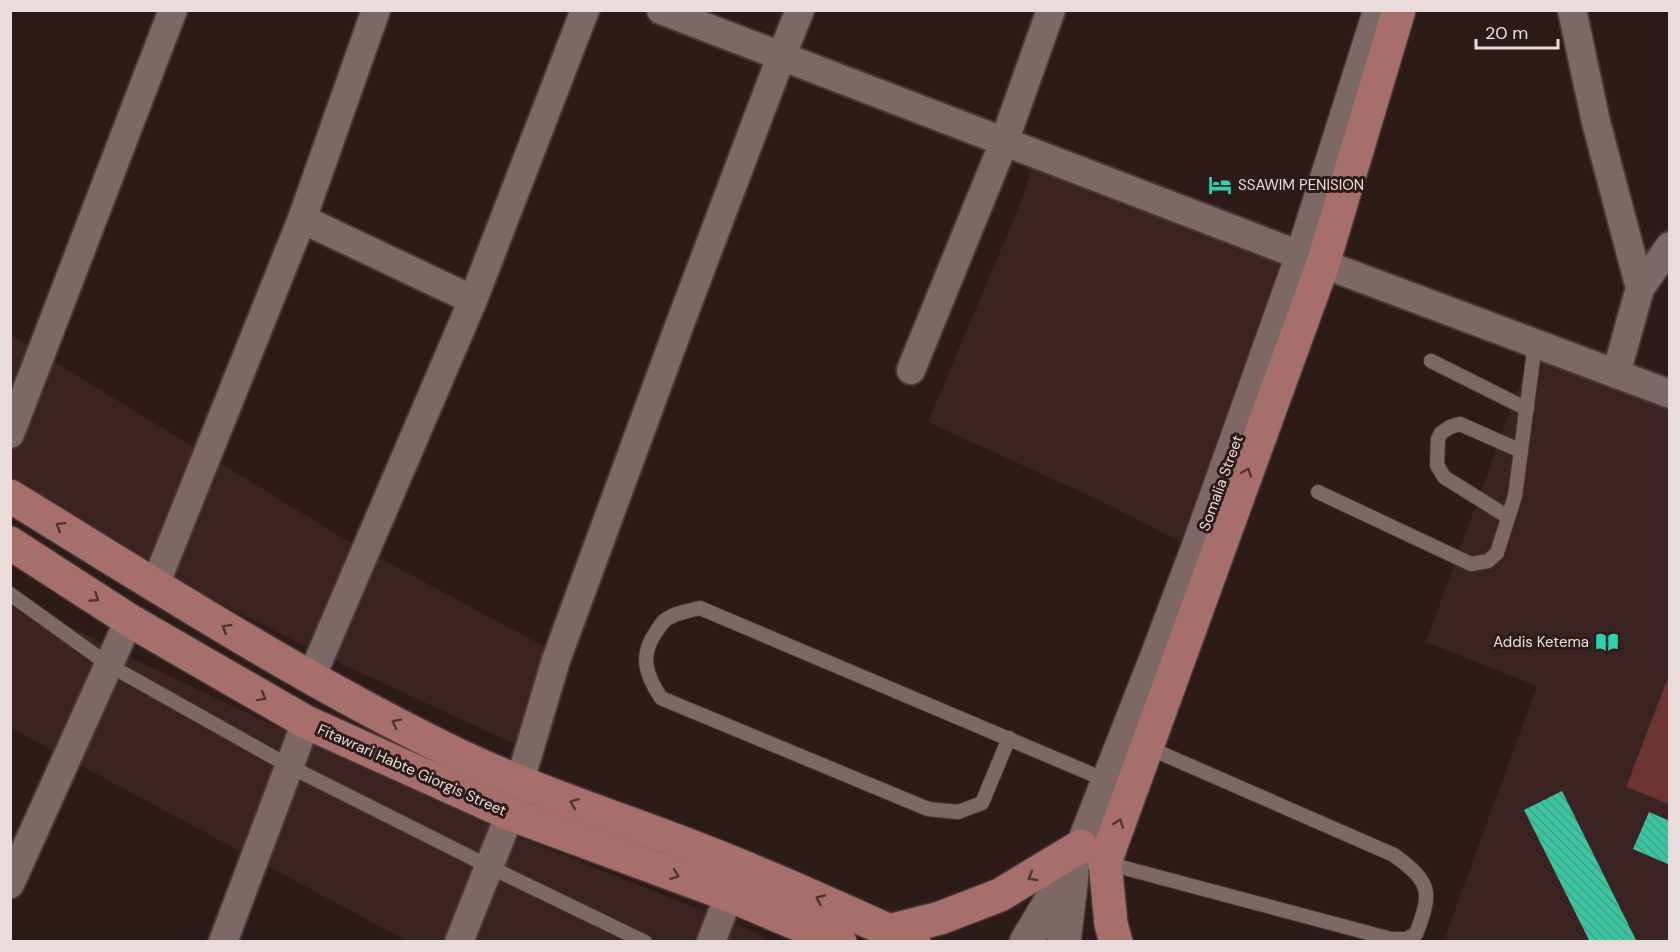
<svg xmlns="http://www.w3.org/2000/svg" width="1680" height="952" font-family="'DM Sans',sans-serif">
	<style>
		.built { fill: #3b2321 }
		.pitch { fill: #6b3331 }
		.building { fill: url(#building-back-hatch) }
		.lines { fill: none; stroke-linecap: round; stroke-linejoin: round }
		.lane-casing { stroke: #473938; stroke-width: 16 }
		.street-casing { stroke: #473938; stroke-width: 32 }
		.secondary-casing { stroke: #473938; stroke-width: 36 }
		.primary-casing { stroke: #473938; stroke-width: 36 }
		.lane { stroke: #7e6866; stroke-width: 14 }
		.street { stroke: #7e6866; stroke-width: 28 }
		.secondary { stroke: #7e6866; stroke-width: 33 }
		.primary { stroke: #a66f6b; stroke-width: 33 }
		.oneway { stroke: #513432 }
		.labels { text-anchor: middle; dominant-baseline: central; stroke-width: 6; stroke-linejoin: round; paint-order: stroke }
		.poi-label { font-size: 15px; fill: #e9dcdb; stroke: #2d1b1a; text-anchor: start }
		.street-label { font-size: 15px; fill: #e9dcdb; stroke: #2d1b1a }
	</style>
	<defs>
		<pattern id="building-back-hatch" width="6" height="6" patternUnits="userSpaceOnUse" patternTransform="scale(1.5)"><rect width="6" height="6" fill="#3cc4a1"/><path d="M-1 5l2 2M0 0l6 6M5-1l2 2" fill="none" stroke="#3ea489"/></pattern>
	</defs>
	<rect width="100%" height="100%" fill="#2d1b1a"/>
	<g class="built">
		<polygon points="1035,160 1303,261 1200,552 1105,503 928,422 1019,207"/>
		<polygon points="10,335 346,540 560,655 523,748 329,658 151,569 11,480"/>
		<polygon points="1534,346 1669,398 1669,941 1444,940 1537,686 1426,642"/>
		<polygon points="10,595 121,653 302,739 514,835 751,930 768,941 407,941 11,728"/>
	</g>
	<polygon class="pitch" points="1669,675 1669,804 1626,787"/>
	<g class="building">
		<polygon points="1562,791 1636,940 1634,942 1590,942 1524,810"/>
		<polygon points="1649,812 1670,821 1670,865 1633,849"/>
	</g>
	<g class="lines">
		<g class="lane-casing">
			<g id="lane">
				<polyline points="1431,361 1527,409"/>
				<polyline points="1318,492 1471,564 1488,561 1497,553 1515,496 1535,344"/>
				<polyline points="1508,517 1444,477 1437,465 1438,439 1441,433 1450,427 1460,424 1521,451"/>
				<polyline points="10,594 109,665 289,766 488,866 645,942"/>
				<path d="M 1009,738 L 982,803 L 958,812 L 928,809 L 661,698 C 646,675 639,656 656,632 C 658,629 661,624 664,621 C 674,613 688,611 700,608 L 1108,781"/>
				<path d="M 1106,863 L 1391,939 L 1406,939 L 1416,934 C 1432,892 1432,883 1394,855 L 1147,747"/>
			</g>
		</g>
		<g class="street-casing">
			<g id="street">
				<polyline points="661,10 1302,256 1670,394"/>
				<polyline points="1572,10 1596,122 1640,288"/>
				<polyline points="302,219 473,300"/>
				<polyline points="911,370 1004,142 1051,10"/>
				<polyline points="1616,374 1640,288 1670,246"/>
				<polyline points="10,434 173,10"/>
				<polyline points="155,585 302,219 376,10"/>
				<polyline points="311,678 473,300 585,10"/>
				<polyline points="10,884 129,620"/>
				<polyline points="223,942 306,722"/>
				<polyline points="459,942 510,814 556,660 681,321 781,57 800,10"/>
				<polyline points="711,942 729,895"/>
			</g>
		</g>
		<g class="secondary-casing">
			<g id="secondary">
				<polyline points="1026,942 1080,852 1157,656 1198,547 1302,256 1380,10"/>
				<polyline points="1064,942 1072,875"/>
			</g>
		</g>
		<g class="primary-casing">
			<g id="primary">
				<path d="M 10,496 C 157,586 303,680 458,755 C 530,789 606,814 680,842 C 760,872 836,907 914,942"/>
				<polyline points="10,543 129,620 306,722 510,814 729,895 840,942"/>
				<polyline points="889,931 940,918 1000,895 1081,846"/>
				<polyline points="1116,942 1111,924 1105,862 1323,264 1399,10"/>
			</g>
		</g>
		<use href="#lane" class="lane"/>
		<use href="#street" class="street"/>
		<use href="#secondary" class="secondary"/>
		<use href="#primary" class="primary"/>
	</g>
	<defs><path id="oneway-chevron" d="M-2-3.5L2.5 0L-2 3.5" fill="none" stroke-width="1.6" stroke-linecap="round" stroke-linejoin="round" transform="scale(1.5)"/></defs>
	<g class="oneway">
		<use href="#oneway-chevron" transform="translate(1247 472) rotate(-70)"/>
		<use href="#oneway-chevron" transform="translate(60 526) rotate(-148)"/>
		<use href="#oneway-chevron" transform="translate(95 598) rotate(33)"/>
		<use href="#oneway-chevron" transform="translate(226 628) rotate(-149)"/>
		<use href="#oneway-chevron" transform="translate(262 697) rotate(29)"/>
		<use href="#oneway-chevron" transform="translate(396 723) rotate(-153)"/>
		<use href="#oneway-chevron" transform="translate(574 803) rotate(-159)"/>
		<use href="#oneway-chevron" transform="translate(1119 823) rotate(-70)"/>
		<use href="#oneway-chevron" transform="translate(675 875) rotate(20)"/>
		<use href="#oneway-chevron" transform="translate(1032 877) rotate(150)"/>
		<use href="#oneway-chevron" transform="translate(820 899) rotate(-155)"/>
	</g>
	<defs>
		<g id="hotel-bare" transform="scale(1.8)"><path d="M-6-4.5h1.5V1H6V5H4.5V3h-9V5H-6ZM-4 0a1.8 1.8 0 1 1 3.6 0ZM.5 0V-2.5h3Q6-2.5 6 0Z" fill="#28d5ad" stroke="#2d1b1a" stroke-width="2.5" paint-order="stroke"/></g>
		<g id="library-bare" transform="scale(1.8)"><path d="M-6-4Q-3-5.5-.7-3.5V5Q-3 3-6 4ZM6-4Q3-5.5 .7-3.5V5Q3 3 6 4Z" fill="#28d5ad" stroke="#2d1b1a" stroke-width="2.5" paint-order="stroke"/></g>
	</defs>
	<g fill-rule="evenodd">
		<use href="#hotel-bare" x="1220" y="185"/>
		<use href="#library-bare" x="1607" y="642"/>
	</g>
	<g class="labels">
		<g class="poi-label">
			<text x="1238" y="185">SSAWIM PENISION</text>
			<text x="1589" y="642" text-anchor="end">Addis Ketema</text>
		</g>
		<g class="street-label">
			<text transform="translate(1221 483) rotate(-70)">Somalia Street</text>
			<text transform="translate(412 770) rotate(24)">Fitawrari Habte Giorgis Street</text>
		</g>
	</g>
	<rect width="1680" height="952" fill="none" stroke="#e9dcdb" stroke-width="24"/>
	<path d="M1476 39v9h82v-9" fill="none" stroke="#e9dcdb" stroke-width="3"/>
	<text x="1485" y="39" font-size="18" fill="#e9dcdb" stroke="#2d1b1a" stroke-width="4.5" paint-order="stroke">20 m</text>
</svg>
